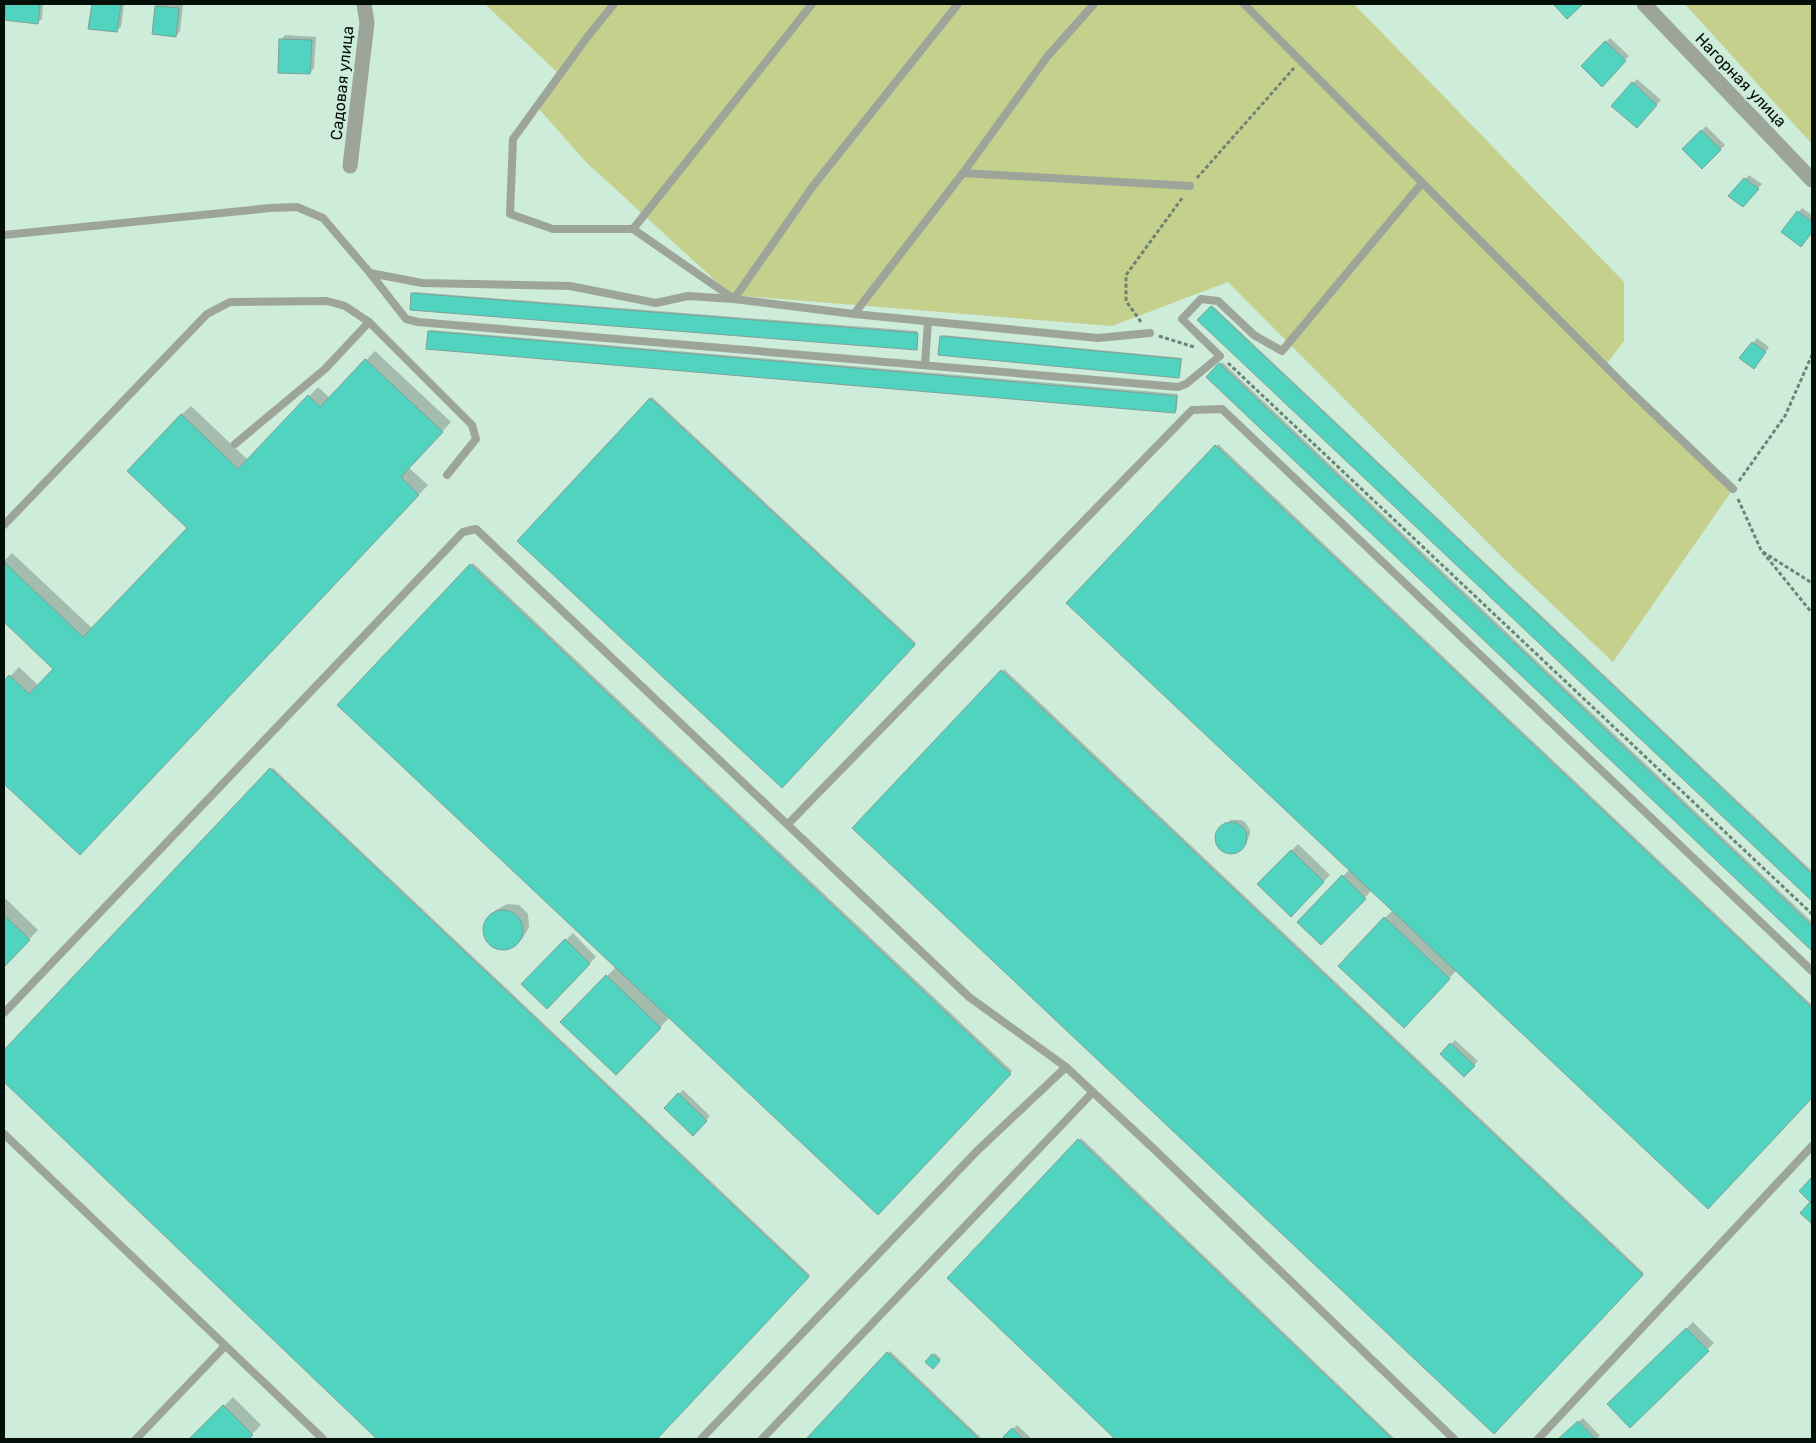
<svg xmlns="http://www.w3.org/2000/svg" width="1816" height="1443" font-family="Rubik,sans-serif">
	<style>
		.green { fill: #c5d08c }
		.shadow { fill: #0003 }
		.building { fill: #50d4c0; stroke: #7da099 }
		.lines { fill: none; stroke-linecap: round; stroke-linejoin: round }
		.path { stroke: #6e8376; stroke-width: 3; stroke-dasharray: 4 2.5; stroke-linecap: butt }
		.service { stroke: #9da59a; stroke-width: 8 }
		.minor { stroke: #9da59a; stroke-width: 15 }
		.labels { text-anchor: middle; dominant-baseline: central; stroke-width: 4.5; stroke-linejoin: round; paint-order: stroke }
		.street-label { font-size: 16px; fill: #050f09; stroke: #cdecd9 }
	</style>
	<rect width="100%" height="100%" fill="#cdecd9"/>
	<g class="green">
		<polygon points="485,4 1354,4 1624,282 1624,341 1605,366 1733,489 1613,662 1503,558 1228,282 1112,326 731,295 586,162 538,108 558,73"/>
		<polygon points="1685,4 1812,4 1812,144"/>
	</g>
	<g class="shadow">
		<polygon points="8,4 43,4 42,19 37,23 6,19"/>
		<polygon points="93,4 124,4 121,27 116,31 90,28"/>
		<polygon points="159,4 183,4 180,31 176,36 156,6"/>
		<polygon points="285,35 316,37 314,68 310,73 281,40"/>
		<polygon points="1610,38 1629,56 1602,85 1583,66"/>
		<polygon points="1637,79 1661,100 1641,122 1633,83"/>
		<polygon points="1706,126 1725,145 1702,168 1684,149"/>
		<polygon points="1749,175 1762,184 1747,201 1729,195"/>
		<polygon points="1802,208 1812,215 1812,232 1805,241 1783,232"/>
		<polygon points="414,292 917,331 916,349 413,293"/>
		<polygon points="1213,306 1812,871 1812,899 1199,320"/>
		<polygon points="431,330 1178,394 1177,410 1175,412 429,332"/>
		<polygon points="943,335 1182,358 1180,375 1179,376 941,337"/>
		<polygon points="1757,338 1769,347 1758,363 1741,358"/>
		<polygon points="375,351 451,422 409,468 428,485 80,854 4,782 4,683 19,667 39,686 55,669 4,620 4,561 12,553 93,629 188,528 181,415 191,406 248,460 318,387 330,398"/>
		<polygon points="1222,362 1812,922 1812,950 1208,376"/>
		<polygon points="652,397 916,643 782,787 518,541"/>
		<polygon points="1218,444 1812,1005 1812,1097 1708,1207 1457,970 1413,1017 1385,918 1393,910 1372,890 1321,944 1298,922 1350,869 1068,603"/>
		<polygon points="473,563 1012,1071 878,1213 670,1017 616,1073 562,1022 616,967 338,705"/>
		<polygon points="1004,669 1644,1273 1494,1432 854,828"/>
		<polygon points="273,768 810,1275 655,1439 379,1439 4,1081 4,1052"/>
		<polygon points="1231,820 1241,820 1245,822 1250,830 1250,834 1246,843 1233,852 1224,851 1218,844 1216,840 1219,830"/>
		<polygon points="1298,844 1330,875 1291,915 1259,884"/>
		<polygon points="4,897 38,930 4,966"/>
		<polygon points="507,904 519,905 528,914 529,927 523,938 515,945 504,950 491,946 487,941 484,929 488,917 496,910"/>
		<polygon points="573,933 596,957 547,1007 523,984"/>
		<polygon points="1455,1040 1478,1061 1464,1075 1442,1054"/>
		<polygon points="683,1090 710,1116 693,1134 665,1108"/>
		<polygon points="1081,1138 1395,1439 1117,1439 949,1278"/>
		<polygon points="1693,1322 1714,1343 1630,1426 1609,1404"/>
		<polygon points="890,1351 982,1439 808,1439"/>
		<polygon points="935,1353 941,1359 933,1368 926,1362"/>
		<polygon points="233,1397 261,1425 247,1439 191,1439"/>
		<polygon points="1583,1418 1600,1436 1596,1439 1560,1439"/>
		<polygon points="1017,1425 1032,1439 1007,1439 1005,1437"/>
	</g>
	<g class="building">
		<polygon points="6,4 40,4 38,24 4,20"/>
		<polygon points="92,4 121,4 117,32 88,29"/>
		<polygon points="1553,4 1583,4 1567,19"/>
		<polygon points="155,6 179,8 176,37 152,34"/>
		<polygon points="279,39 312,40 310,74 278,73"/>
		<polygon points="1605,41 1626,61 1602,87 1581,66"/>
		<polygon points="1632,82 1657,105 1637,128 1611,106"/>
		<polygon points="1701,130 1721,150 1702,169 1682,149"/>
		<polygon points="1744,178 1759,189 1743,207 1728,196"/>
		<polygon points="1797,211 1812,222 1812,232 1801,247 1781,232"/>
		<polygon points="411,293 918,333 917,350 410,310"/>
		<polygon points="1211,306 1812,874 1812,901 1197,320"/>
		<polygon points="428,331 1177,396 1175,413 426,349"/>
		<polygon points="940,336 1181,359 1179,378 938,355"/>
		<polygon points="1752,342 1766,352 1754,369 1739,358"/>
		<polygon points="365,359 443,432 401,477 419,495 80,855 4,784 4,681 9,675 29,694 53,669 4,622 4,562 83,637 187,528 127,471 181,414 238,469 308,395 320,407"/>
		<polygon points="1219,363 1812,926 1812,951 1206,377"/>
		<polygon points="650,398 915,645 782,788 517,541"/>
		<polygon points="1215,445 1812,1008 1812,1098 1708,1209 1066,603"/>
		<polygon points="470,564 1011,1074 878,1215 337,705"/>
		<polygon points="1001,670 1643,1275 1494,1434 852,828"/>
		<polygon points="270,768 809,1277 657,1439 377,1439 4,1082 4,1050"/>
		<circle cx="1231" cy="838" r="16"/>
		<polygon points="1291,850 1324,882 1291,917 1257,884"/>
		<polygon points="1342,875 1366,899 1321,945 1297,922"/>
		<circle cx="503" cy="930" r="20"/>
		<polygon points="4,915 30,940 4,967"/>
		<polygon points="1384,917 1450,979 1404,1028 1338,966"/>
		<polygon points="565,939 590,964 547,1009 521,984"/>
		<polygon points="606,975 661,1028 616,1075 560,1022"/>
		<polygon points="1450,1043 1475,1066 1464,1077 1440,1054"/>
		<polygon points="678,1093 707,1121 693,1136 664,1108"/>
		<polygon points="1078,1139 1392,1439 1115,1439 947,1278"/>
		<polygon points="1812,1177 1812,1200 1810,1202 1799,1191"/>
		<polygon points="1810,1202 1812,1204 1812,1224 1800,1213"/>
		<polygon points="1686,1328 1709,1351 1630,1428 1607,1404"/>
		<polygon points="887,1352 979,1439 806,1439"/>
		<polygon points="932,1354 940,1361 933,1369 925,1362"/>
		<polygon points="223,1405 253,1435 249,1439 189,1439"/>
		<polygon points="1578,1421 1595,1439 1558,1439"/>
		<polygon points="1012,1428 1023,1439 1005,1439 1003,1437"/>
	</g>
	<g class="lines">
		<g class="path">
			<polyline points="1197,178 1294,68"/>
			<polyline points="1141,322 1126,301 1126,275 1183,197"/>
			<polyline points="1159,336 1194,347"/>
			<polyline points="1228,363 1812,914"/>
			<polyline points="1739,481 1785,416 1812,355"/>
			<polyline points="1738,499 1761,550 1812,613"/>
			<polyline points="1763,552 1812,583"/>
		</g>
		<g class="service">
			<polyline points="614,4 588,36 513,139 510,214 553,229 633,229 812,4"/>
			<polyline points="1244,4 1628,389 1733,489"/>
			<polyline points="963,173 1190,186"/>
			<polyline points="633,229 734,299 813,186 958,4"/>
			<polyline points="4,235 270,208 297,207 323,218 370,273 406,319 418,322 1178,387 1186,384 1220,356 1182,319 1201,299 1218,301 1254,335 1282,351 1422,183"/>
			<polyline points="370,273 422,283 570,286 656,303 688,296 734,299 854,314 963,173 1047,57 1094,4"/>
			<polyline points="854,314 1098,338 1150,333"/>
			<polyline points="925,365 928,322"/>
			<polyline points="235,444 325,369 369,322"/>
			<polyline points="4,525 207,314 230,302 327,301 345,306 369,322 472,425 476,439 447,475"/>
			<polyline points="788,824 1192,410 1222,409 1812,971"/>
			<polyline points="4,1013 463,532 476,529 969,997 1066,1067 1155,1150 1454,1439"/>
			<polyline points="4,1134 323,1439"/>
			<polyline points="136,1439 225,1346"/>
			<polyline points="701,1439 977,1151 1066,1067"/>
			<polyline points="762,1439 1093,1092"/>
			<polyline points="1538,1439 1812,1146"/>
		</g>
		<g class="minor">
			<polyline points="1644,4 1812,180"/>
			<polyline points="350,166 367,23 364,4"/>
		</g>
	</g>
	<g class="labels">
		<g class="street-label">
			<text transform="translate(1741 80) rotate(46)">Нагорная улица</text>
			<text transform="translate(342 83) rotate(-84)">Садовая улица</text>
		</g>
	</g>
	<rect width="1816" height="1443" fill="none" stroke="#050f09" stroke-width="10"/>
</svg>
